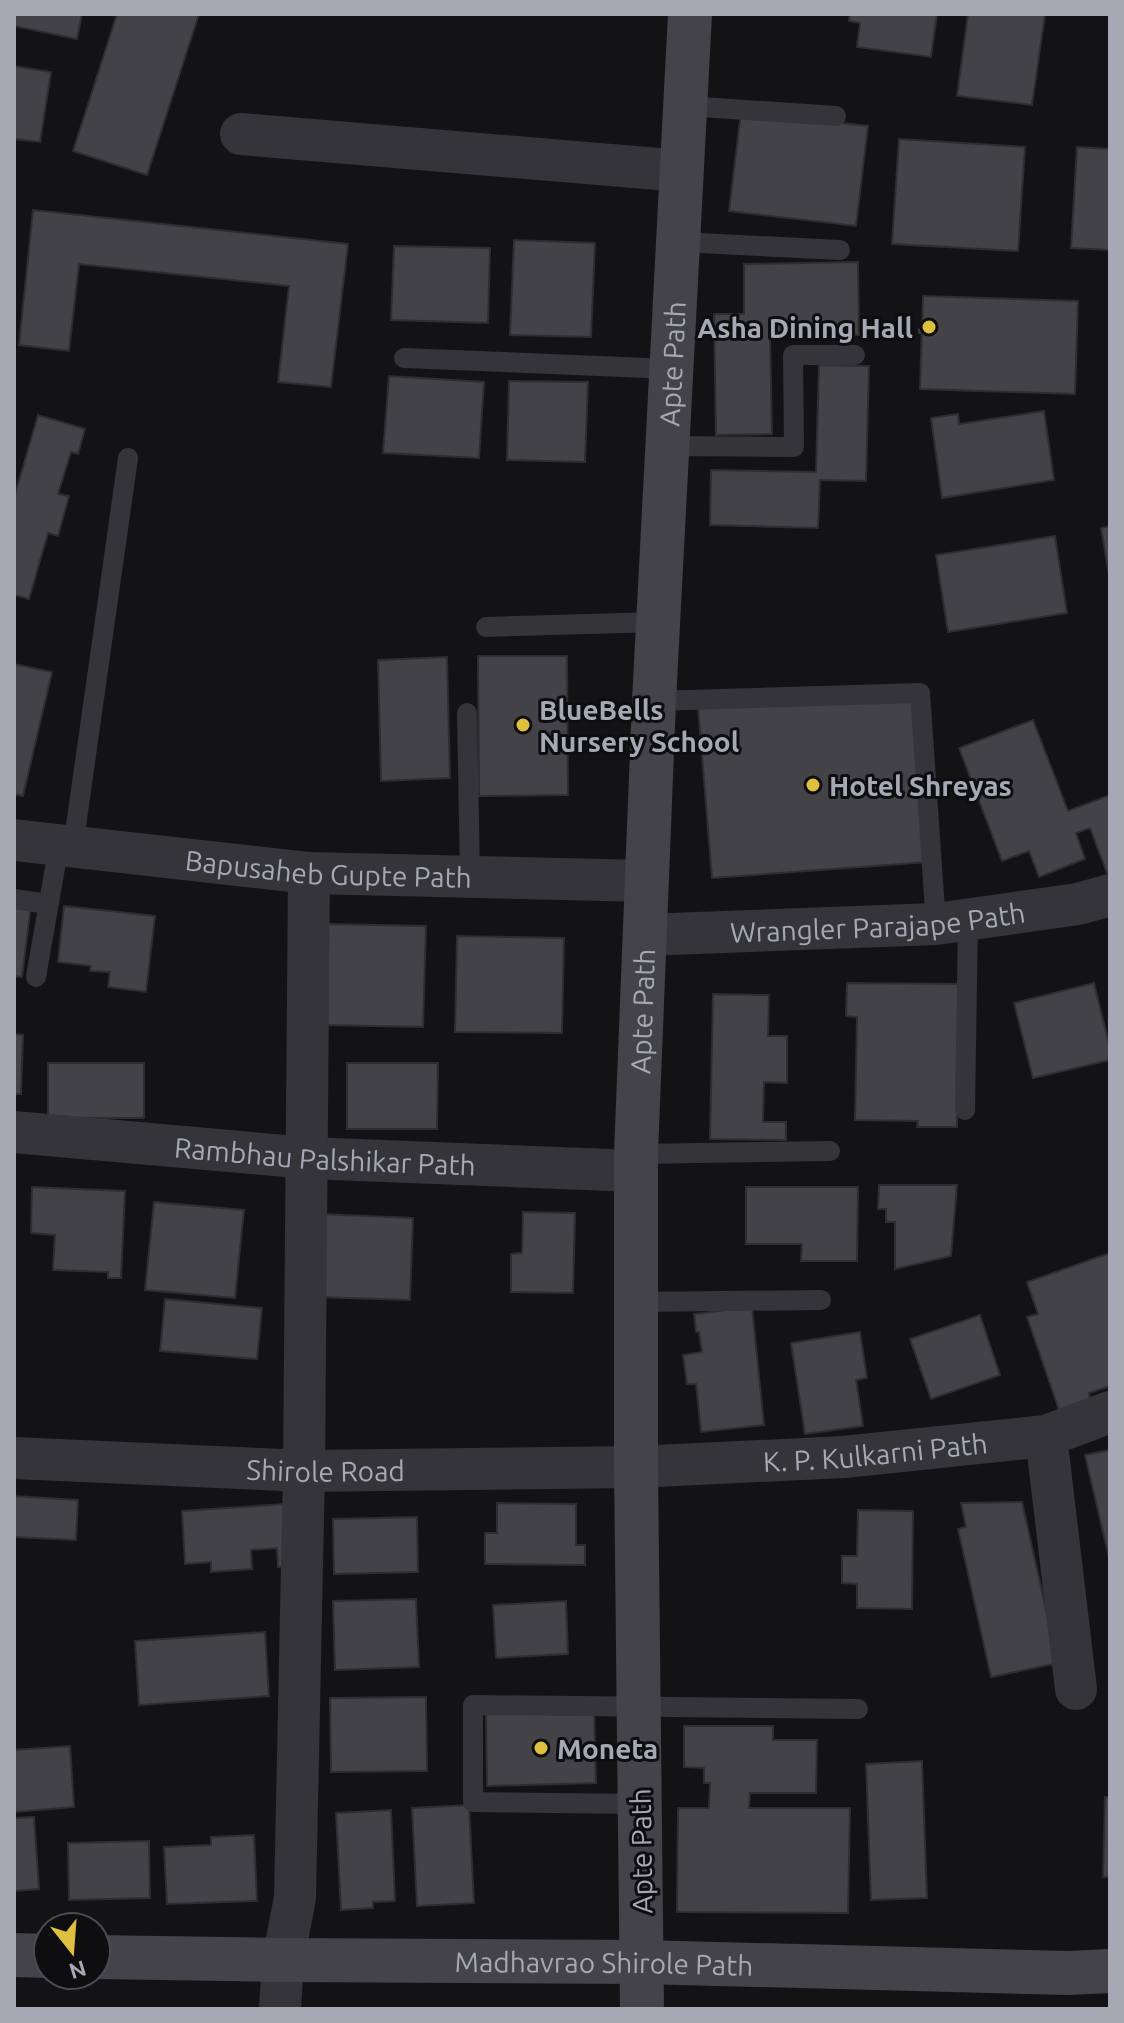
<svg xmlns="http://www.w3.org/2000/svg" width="1124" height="2023" font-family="Ubuntu,sans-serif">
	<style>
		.building { fill: #434347; stroke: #2e2d30; stroke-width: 2 }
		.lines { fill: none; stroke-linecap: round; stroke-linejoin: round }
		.path { stroke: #3b3b40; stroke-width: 5; stroke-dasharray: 4 6; stroke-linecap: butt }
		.lane { stroke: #353539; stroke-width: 20 }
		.street { stroke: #353539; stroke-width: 42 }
		.secondary { stroke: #434349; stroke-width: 44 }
		.poi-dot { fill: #dec041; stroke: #0e0e10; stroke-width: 3 }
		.labels { text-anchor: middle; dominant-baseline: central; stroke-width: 6; stroke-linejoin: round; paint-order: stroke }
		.poi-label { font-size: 28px; font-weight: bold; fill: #a6a8b4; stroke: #0e0e10; text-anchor: start }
		.street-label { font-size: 28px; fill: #a6a8b4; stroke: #0e0e10 }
	</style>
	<rect width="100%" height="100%" fill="#131315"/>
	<g class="building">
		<polygon points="14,14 82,14 77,39 14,26"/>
		<polygon points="117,14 199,14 147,175 73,151"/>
		<polygon points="850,14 937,14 931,57 857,47 860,23 849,21"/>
		<polygon points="968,14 1045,14 1032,105 957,96"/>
		<polygon points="14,66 51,72 40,142 14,139"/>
		<polygon points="741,112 868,126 856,226 729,211"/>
		<polygon points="899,139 1025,147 1018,251 892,244"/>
		<polygon points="1077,147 1110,149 1110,250 1071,248"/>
		<polygon points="33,210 348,244 331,387 278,382 289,286 79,264 69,351 19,345"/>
		<polygon points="514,240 595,243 591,337 510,335"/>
		<polygon points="394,246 490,248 488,323 391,320"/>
		<polygon points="858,262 859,335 770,336 772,434 716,435 714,314 744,314 744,264"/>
		<polygon points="923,296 1078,301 1075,394 920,389"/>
		<polygon points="819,365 869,366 866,481 820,480 818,528 710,525 711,470 816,472"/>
		<polygon points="389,376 484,382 479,458 383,453"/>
		<polygon points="509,381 588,382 585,462 507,460"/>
		<polygon points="1044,411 1054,480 942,498 931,418 958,414 959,424"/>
		<polygon points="38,415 85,429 78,454 71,452 58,494 69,496 58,536 48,533 29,599 14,595 14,498"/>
		<polygon points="1110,526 1110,581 1101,528"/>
		<polygon points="1055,536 1067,613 948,632 936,555"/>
		<polygon points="478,656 567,656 568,795 479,796"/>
		<polygon points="447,657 450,778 381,781 378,660"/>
		<polygon points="14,664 52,672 23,796 14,794"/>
		<polygon points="914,697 928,862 712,878 698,707"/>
		<polygon points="1033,720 1068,811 1110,795 1110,881 1090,828 1076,833 1085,859 1039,877 1029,851 1002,861 959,748"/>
		<polygon points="14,903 31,905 22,977 14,976"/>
		<polygon points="64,906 155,916 146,992 108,987 110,972 90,971 91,966 58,962"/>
		<polygon points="328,924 426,926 423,1027 325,1025"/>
		<polygon points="457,936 564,938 562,1033 455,1032"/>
		<polygon points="847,983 959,984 957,1127 917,1127 918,1121 855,1120 857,1017 846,1016"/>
		<polygon points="1094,983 1110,1048 1110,1060 1033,1078 1014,1003"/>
		<polygon points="713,994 769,995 768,1036 787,1036 787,1083 764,1082 763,1122 786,1122 786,1140 710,1139"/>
		<polygon points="14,1034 23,1035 21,1094 14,1094"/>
		<rect x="48" y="1063" width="96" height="55"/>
		<polygon points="347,1063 438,1063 437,1129 347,1129"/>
		<polygon points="879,1185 957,1185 951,1256 895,1269 895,1222 886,1222 886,1209 878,1209"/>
		<polygon points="32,1187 125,1191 121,1278 108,1278 108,1272 53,1270 55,1235 31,1233"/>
		<polygon points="746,1187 858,1187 857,1261 801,1261 802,1244 746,1244"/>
		<polygon points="154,1202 244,1210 235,1298 145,1290"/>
		<polygon points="523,1212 575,1213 573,1293 511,1292 511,1254 522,1253"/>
		<polygon points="320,1214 413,1218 410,1300 317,1297"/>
		<polygon points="1110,1253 1110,1386 1089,1393 1090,1399 1059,1410 1027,1317 1038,1314 1027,1282"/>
		<polygon points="165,1299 262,1308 257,1359 160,1351"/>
		<polygon points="752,1307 764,1425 701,1432 696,1384 687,1384 683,1355 702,1352 699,1332 696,1332 694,1314"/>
		<polygon points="980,1315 1000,1375 931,1399 910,1339"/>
		<polygon points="860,1332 867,1378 856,1380 863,1426 805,1434 791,1343"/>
		<polygon points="1110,1450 1110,1562 1085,1455"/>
		<polygon points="14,1496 78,1500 76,1540 14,1537"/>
		<polygon points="1022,1502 1058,1663 991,1677 958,1529 966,1527 961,1503"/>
		<polygon points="300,1503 304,1565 278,1567 277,1548 251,1550 252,1569 211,1572 211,1562 185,1564 182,1511"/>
		<polygon points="497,1503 576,1504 576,1545 585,1545 585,1565 485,1564 485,1533 497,1533"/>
		<polygon points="858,1510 913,1511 912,1609 857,1608 857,1584 842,1583 842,1556 857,1556"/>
		<polygon points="417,1517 418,1572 334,1574 333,1519"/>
		<polygon points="416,1599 419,1667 335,1670 333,1601"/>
		<polygon points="566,1601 568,1654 496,1658 493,1605"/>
		<polygon points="265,1632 269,1696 139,1705 135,1641"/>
		<polygon points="426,1697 427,1771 331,1772 330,1698"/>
		<polygon points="594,1711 596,1783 487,1786 486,1713"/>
		<polygon points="684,1726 773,1726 773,1740 817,1740 816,1793 750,1793 749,1808 850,1808 848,1913 677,1912 678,1808 709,1808 710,1783 704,1783 704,1768 684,1767"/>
		<polygon points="70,1746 74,1807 14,1812 14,1750"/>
		<polygon points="922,1761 927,1898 871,1900 866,1764"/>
		<polygon points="1105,1797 1110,1797 1110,1877 1103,1877"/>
		<polygon points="469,1805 474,1903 417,1906 412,1808"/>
		<polygon points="391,1810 395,1901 373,1902 373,1908 341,1910 336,1813"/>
		<polygon points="34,1817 39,1889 14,1891 14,1818"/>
		<polygon points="254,1835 257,1901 167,1904 164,1847 211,1845 211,1837"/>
		<polygon points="149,1841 150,1898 69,1900 68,1843"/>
	</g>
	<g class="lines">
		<polyline class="path" points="908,332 922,331"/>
		<g class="lane">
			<polyline points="686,106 836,116"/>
			<polyline points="679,242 840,250"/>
			<polyline points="404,358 672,369"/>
			<polyline points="668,446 794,447 793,355 855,355"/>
			<polyline points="486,627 658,622"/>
			<polyline points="654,701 920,693 936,924"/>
			<polyline points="467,713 470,877"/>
			<polyline points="73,847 128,458"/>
			<polyline points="14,899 48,904"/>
			<polyline points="36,977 59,845"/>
			<polyline points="965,1110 968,919"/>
			<polyline points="636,1154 830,1151"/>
			<polyline points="635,1302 821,1300"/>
			<polyline points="640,1804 473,1802 473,1705 858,1709"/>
		</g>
		<g class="street">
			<polyline points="241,134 682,171"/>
			<path id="s1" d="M 14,840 L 309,873 L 646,881"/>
			<path id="s2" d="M 644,935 L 936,924 L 1078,904 L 1110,895"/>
			<path id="s3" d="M 14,1132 L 308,1158 L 636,1171"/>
			<polyline points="1046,1436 1076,1689"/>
			<path id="s4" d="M 14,1458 L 304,1471 L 636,1467 L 844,1457 L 1046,1436 L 1110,1412"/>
			<polyline points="280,2009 283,1960 295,1898 304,1471 309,873"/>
		</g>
		<g class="secondary">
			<polyline points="14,1955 48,1956"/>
			<path id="s5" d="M 96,1957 L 283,1960 L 642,1962 L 1068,1973 L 1110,1971"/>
			<path id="s6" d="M 642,2009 L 636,1467 L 636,1154 L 654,701 L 690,14"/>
		</g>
	</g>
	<g class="poi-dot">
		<circle cx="929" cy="327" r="8"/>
		<circle cx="523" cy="725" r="8"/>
		<circle cx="813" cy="785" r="8"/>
		<circle cx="541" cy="1748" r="8"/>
	</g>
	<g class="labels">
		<g class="poi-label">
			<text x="913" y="327" text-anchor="end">Asha Dining Hall</text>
			<text x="539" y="709">BlueBells<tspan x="539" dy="32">Nursery School</tspan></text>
			<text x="829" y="785">Hotel Shreyas</text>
			<text x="557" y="1748">Moneta</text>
		</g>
		<g class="street-label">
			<text stroke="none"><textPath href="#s6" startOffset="1646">Apte Path</textPath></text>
			<text stroke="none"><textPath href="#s1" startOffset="316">Bapusaheb Gupte Path</textPath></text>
			<text stroke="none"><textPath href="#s2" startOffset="234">Wrangler Parajape Path</textPath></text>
			<text stroke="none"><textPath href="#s6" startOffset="998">Apte Path</textPath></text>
			<text stroke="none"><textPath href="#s3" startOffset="312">Rambhau Palshikar Path</textPath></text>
			<text stroke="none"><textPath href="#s4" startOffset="862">K. P. Kulkarni Path</textPath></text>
			<text stroke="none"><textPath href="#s4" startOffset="312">Shirole Road</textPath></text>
			<text transform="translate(641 1851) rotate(-91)">Apte Path</text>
			<text stroke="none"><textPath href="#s5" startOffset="508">Madhavrao Shirole Path</textPath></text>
		</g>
	</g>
	<rect width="1124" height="2023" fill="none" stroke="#a6a8b4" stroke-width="32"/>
	<g transform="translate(72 1951) rotate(163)"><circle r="38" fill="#0e0e10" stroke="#4b4c52" stroke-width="2"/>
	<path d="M0-6L14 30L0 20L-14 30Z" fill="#dec041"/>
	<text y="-12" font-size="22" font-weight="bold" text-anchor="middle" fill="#a6a8b4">N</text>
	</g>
</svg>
